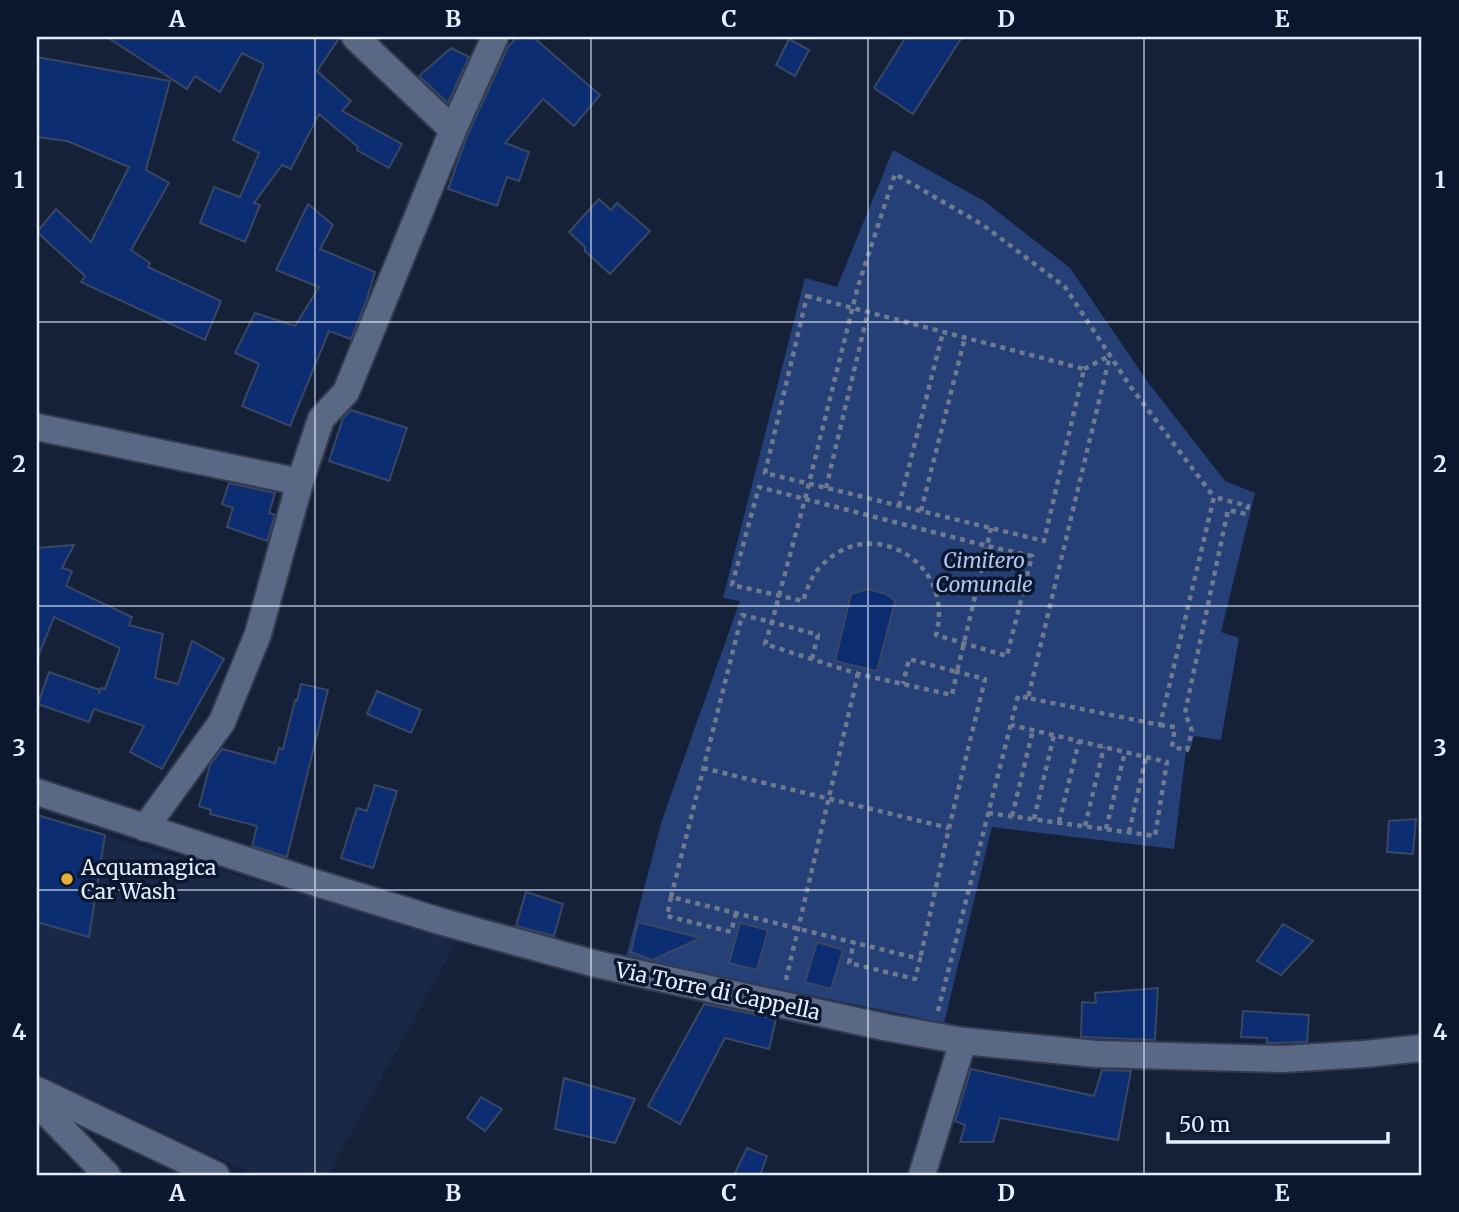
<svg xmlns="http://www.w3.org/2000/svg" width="1459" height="1212" font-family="Merriweather,serif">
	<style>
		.built { fill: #192846 }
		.green { fill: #254077 }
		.building { fill: #0c2d71; stroke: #394762; stroke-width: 2 }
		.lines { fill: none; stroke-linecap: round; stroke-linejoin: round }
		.street-casing { stroke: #343b50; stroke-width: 30 }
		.path { stroke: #6f7a8f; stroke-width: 4.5; stroke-dasharray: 5 5; stroke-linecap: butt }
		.street { stroke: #586885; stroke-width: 26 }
		.grid { fill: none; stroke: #e5eeff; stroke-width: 2; stroke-opacity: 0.55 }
		.poi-dot { fill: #e4ad35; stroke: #0b172f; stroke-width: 2.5 }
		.labels { text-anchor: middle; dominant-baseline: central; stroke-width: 7; stroke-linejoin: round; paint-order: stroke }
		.park-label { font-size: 21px; font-style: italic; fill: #afc5ed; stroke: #0b172f }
		.poi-label { font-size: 21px; fill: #e5eeff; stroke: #0b172f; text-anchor: start }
		.street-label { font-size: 21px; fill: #e5eeff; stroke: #0b172f }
		.neatline { fill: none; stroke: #e5eeff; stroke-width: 2.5 }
		.grid-label { font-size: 23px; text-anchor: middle; font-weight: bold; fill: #e5eeff }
	</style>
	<rect width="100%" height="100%" fill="#142139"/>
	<polygon class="built" points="37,815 457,941 328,1175 255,1175 37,1073"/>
	<polygon class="green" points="893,150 984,201 1070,268 1147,381 1225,481 1255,493 1221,632 1239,638 1221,740 1194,736 1190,751 1186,751 1174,849 992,827 944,1023 626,957 662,820 740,601 723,598 805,278 837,287"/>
	<g class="building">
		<polygon points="107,37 340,37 317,71 351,101 342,111 402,144 389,168 357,150 358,147 319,114 291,169 282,165 254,203 260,205 245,242 200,223 214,187 240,197 259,153 233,140 264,64 242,53 220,92 195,76 187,89"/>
		<polygon points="517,37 533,37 600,95 574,126 543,99 505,143 529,152 519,181 507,177 497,206 448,189 467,136 508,47"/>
		<polygon points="906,37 962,37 913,114 874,88"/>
		<polygon points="789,39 809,50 795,76 776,65"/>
		<polygon points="451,48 469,57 448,103 419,76"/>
		<polygon points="37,57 170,81 146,170 169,183 131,250 150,263 148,267 221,301 205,340 81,282 85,276 37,232 56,209 91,242 129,167 67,141 37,137"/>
		<polygon points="599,199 611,210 617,203 650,231 610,274 585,251 585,247 569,232"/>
		<polygon points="308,204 333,225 320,249 375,272 366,302 351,339 329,331 290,426 242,406 259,364 235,353 255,313 295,326 319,287 276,270"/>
		<polygon points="351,410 407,428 389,481 329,461 343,418"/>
		<polygon points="229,483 275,493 269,513 275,515 267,541 227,527 233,508 222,504"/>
		<polygon points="74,545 62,568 72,571 66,586 132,617 129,625 163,634 155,678 178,684 192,641 224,659 162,769 130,752 144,726 94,709 89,722 38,704 49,672 100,690 99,694 101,688 105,689 120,648 54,617 38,657 37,657 37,548"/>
		<polygon points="868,589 886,594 895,601 877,671 835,661 851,594"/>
		<polygon points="301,684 328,690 287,857 252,846 257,826 210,814 211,810 199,806 210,765 222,749 275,763 279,748 283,749 295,700 297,701"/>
		<polygon points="377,691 421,710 411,733 367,714"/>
		<polygon points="375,785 397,791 373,868 341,858 357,808 367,811"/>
		<polygon points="37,815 105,835 89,937 37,922"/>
		<polygon points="1416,819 1413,854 1387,852 1389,821"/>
		<polygon points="526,892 563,904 554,936 516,926"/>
		<polygon points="638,922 701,938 652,960 631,952"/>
		<polygon points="740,923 768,930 757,970 729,963"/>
		<polygon points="1283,924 1313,941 1281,975 1257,961"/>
		<polygon points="817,942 843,950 831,989 805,982"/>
		<polygon points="1158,988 1155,1040 1081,1037 1082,1002 1096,1003 1095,993"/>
		<polygon points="704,1004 776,1019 769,1049 725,1038 680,1124 648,1106"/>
		<polygon points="1243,1011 1309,1015 1307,1042 1267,1043 1267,1038 1241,1037"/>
		<polygon points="971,1069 1094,1096 1102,1070 1131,1071 1118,1140 1000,1118 993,1142 960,1142 965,1125 955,1121"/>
		<polygon points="564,1078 635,1099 615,1143 555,1129"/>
		<polygon points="481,1097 502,1109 485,1131 467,1118"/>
		<polygon points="747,1148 767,1156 760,1175 734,1175"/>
	</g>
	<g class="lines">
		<g class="street-casing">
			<g id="street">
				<polyline points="355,37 453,130"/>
				<polyline points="37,427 300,482"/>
				<polyline points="37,792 316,883 443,922 596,964 889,1028 963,1041 1096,1054 1283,1059 1365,1054 1422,1048"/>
				<polyline points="145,828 222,722 258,634 300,482 321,419 346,392 453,130 495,37"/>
				<polyline points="37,1090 216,1175"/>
				<polyline points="37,1103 107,1175"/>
				<polyline points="922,1175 963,1041"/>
			</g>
		</g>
		<g class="path">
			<polygon points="807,296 1084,369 1044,541 765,473"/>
			<polyline points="1084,369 1109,356"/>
			<polyline points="826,488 868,312"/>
			<polyline points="899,506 943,332"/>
			<polyline points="921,511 965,337"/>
			<path d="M 991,528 L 987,546 L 1032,556 L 1007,656 L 936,635 C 956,562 870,512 820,567 C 811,577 807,589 803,601 L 732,585 L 759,487 L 805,499 L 858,286 L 895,174 L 983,225 L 1065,287 L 1130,386 L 1214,497 L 1160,725 L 1028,698 L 1110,355"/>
			<polyline points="812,659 818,635 772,622 805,499 987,546 957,672 909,659 903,684"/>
			<polyline points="1160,725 1175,727 1172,747 1187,750 1192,731 1185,713 1228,510 1246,514 1248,506 1214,497"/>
			<polyline points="703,768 949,828"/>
			<polyline points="988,813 1155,836 1167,762 1011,725"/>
			<polyline points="1012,816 1033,730"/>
			<polyline points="1034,819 1054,735"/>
			<polyline points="1059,822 1079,741"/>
			<polyline points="1085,826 1104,747"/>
			<polyline points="1106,829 1125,752"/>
			<polyline points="1129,832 1146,757"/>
			<polyline points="671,897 742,615 772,622 765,644 858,674 952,695 957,672 985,679 949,828 920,959"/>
			<polyline points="736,913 731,932 667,916 671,897 920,959 915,979 849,963 854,942"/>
			<polyline points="786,980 858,674"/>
			<polyline points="938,1011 1018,696 1028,698"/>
		</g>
		<use href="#street" class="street"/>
	</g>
	<path class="grid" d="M 315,37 L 315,1175M 591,37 L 591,1175M 868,37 L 868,1175M 1144,37 L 1144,1175M 37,322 L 1422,322M 37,606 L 1422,606M 37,890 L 1422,890"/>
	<circle class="poi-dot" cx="67" cy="879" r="7"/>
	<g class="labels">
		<g class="park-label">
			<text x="984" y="560">Cimitero<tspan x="984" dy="24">Comunale</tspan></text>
		</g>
		<g class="poi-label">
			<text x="81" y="867">Acquamagica<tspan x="81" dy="24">Car Wash</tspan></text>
		</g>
		<g class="street-label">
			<text transform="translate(718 991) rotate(12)">Via Torre di Cappella</text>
		</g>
	</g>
	<rect width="1459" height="1212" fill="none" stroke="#0b172f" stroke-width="77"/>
	<path d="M1168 1132v10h220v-10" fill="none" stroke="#e5eeff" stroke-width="3.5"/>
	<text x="1179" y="1132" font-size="21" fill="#e5eeff" stroke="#0b172f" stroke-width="5" paint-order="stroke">50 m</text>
	<rect x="38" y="38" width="1382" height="1136" class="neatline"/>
	<g class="grid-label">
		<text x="177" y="27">A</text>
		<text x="453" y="27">B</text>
		<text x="729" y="27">C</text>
		<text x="1006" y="27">D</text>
		<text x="1282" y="27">E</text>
		<text x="19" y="188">1</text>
		<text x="1440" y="188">1</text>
		<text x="19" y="472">2</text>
		<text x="1440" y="472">2</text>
		<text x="19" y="756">3</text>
		<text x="1440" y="756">3</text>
		<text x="19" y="1040">4</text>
		<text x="1440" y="1040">4</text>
		<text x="177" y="1201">A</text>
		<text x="453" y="1201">B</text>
		<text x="729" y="1201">C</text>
		<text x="1006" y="1201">D</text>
		<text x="1282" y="1201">E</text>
	</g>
</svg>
